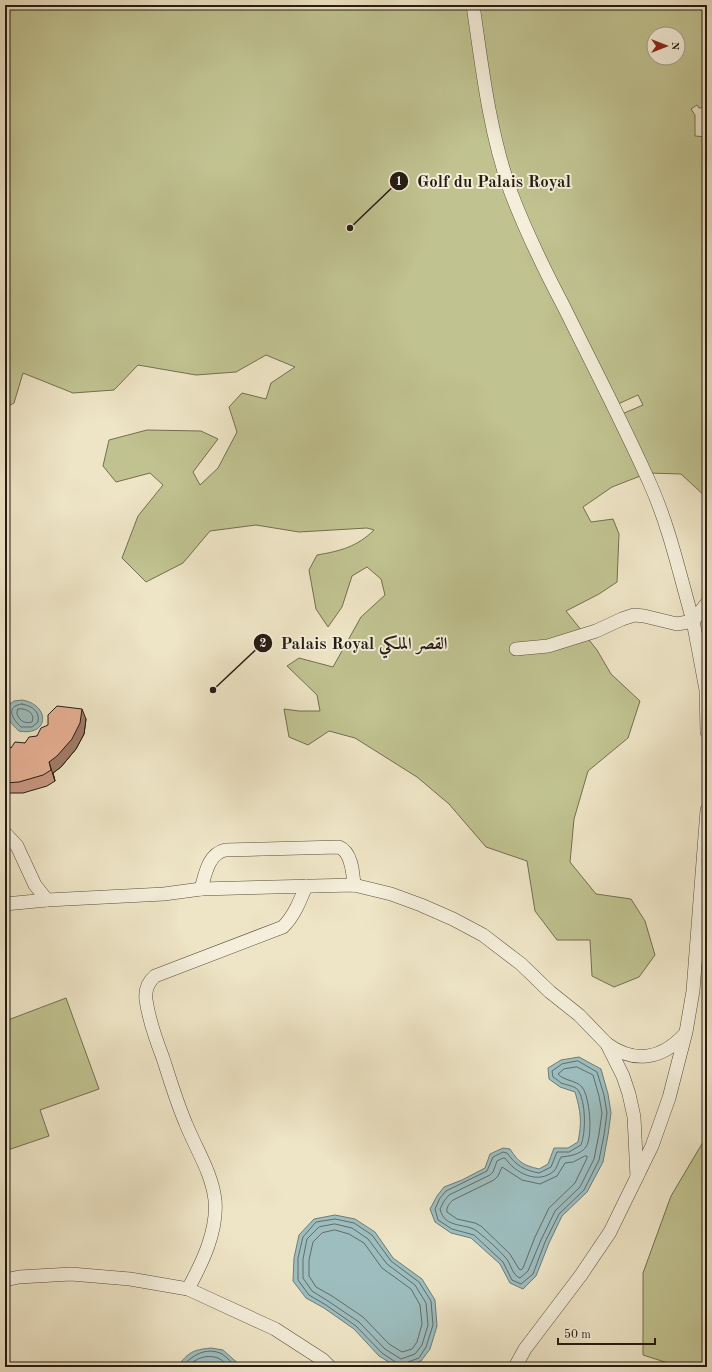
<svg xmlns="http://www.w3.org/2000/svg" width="712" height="1372" font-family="'Old Standard TT',Amiri,serif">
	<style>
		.green { fill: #c0c290; stroke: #736e51; fill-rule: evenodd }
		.water { fill: #9dbdbe; stroke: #6d7c79 }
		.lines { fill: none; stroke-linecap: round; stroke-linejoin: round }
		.shore { stroke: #626c68; stroke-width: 1 }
		.minor-casing { stroke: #584e3f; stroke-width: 14 }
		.minor { stroke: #f4eeda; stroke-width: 13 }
		.wall { fill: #c7977f; stroke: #261b12 }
		.shaded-wall { fill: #a27b68; stroke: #261b12 }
		.building { fill: #e7b094; stroke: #261b12 }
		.leader { fill: none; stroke: #261b12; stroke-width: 1.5 }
		.callout-dot { fill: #261b12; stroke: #f4eeda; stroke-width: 1.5 }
		.mark-label { font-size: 12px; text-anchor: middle; font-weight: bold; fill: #fff }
		.callout-label { font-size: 17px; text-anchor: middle; font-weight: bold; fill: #261b12; stroke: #f4eeda; stroke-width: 4; stroke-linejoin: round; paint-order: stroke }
	</style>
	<rect width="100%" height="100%" fill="#eee5c6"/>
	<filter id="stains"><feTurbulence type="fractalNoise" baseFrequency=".005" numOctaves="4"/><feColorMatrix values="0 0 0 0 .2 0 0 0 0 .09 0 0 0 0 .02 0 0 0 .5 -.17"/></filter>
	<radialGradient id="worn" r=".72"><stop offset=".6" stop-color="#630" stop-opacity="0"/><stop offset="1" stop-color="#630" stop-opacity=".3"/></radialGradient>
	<g class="green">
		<path d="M 5,5 L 707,5 L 707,107 L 699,108 L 697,105 L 691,109 L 695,115 L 695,136 L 707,137 L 707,498 L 681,474 L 648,473 L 612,487 L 583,507 L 591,522 L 613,519 L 619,534 L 617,582 L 599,594 L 566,611 L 597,650 L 611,674 L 640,701 L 628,738 L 588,771 L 574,819 L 570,862 L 596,894 L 631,899 L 645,921 L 655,955 L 639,977 L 614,987 L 592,976 L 590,940 L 557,940 L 535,911 L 527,861 L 486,847 L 449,804 L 417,777 L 355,738 L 329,731 L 308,745 L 289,737 L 284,709 L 299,711 L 320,711 L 317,695 L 287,666 L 299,658 L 333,667 L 361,617 L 385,595 L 381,579 L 367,567 L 352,576 L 342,607 L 328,627 L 316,609 L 309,570 L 317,555 C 340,551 357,547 374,530 L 367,528 L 299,532 L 256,525 L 210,531 L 183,563 L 146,582 L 122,558 L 138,516 L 163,485 L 150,473 L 116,482 L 103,466 L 109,440 L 147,430 L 201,431 L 218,439 L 193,472 L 200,485 L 218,468 L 237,432 L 229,407 L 242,393 L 266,399 L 271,383 L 295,367 L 266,355 L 236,372 L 196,375 L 138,365 L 114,390 L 73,393 L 23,373 L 14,403 L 5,408 ZM 654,34 L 678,34 L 678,58 L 654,58 ZM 638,395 L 643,405 L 622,414 L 618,404 Z"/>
		<polygon points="66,998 99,1089 40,1110 49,1136 5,1151 5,1012 8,1020"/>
		<polygon points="707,1133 707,1364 703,1366 671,1364 643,1355 643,1273 671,1196 706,1137"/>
	</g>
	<g class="water">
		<path d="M 22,700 C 51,705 49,737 19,731 C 9,722 5,717 10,704 L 14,701 Z"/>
		<path d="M 579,1057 L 601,1069 L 608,1094 L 611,1113 L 608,1135 L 603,1162 L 587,1192 L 562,1216 L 549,1243 L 536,1276 L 523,1289 L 510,1283 L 500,1264 L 471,1238 L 451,1233 L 435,1222 L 430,1209 L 437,1196 L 444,1187 L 462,1180 L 485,1168 L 490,1154 L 503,1148 L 510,1149 C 519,1163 523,1165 539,1169 L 548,1164 L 554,1148 L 568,1148 L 578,1142 C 582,1122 581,1112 575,1092 L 560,1087 L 549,1079 L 548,1068 L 561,1060 Z"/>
		<polygon points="335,1215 355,1219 375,1232 393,1258 422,1279 435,1300 437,1326 430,1349 421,1361 404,1367 397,1367 379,1356 354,1329 324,1308 306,1298 293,1281 294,1258 299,1235 314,1219"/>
		<path d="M 211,1348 L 223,1350 L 242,1367 L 177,1367 C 189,1352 192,1350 211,1348 Z"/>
	</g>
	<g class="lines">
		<g class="shore">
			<path d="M 22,704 C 32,706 40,711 38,722 L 32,727 L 21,727 C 12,719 5,706 22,704 Z"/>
			<path d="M 18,709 C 25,708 32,711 33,718 L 32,722 C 24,724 20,721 17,714 Z"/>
			<path d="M 578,1061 L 597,1072 L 604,1095 L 607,1113 L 604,1135 L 599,1160 L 584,1190 L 559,1214 L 545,1242 L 533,1274 L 521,1284 L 512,1280 L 503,1262 L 474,1235 L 452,1229 L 438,1220 L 435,1209 L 440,1198 L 446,1191 L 487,1171 L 493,1157 L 503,1152 L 507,1153 C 516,1165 523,1170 539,1173 L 551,1167 L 557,1152 L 569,1152 L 581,1145 C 586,1133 586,1101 578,1090 C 575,1086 566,1085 561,1083 C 559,1081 556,1079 553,1077 L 552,1071 L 562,1064 Z"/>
			<path d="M 577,1067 L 593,1075 L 599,1096 L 602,1113 L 599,1134 L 594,1159 L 580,1187 L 555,1211 L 541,1240 L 528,1271 L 520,1278 C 512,1275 511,1264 506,1258 C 498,1249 488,1240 478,1232 C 467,1222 445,1230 440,1209 L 444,1201 L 449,1195 L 490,1175 L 493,1172 L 497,1161 L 503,1158 L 505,1158 C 515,1173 538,1185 554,1171 C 557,1168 558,1162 561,1157 C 569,1156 580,1155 586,1147 C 593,1136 590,1097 582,1087 C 576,1080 564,1081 558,1074 L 564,1069 Z"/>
			<path d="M 585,1156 L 587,1156 L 587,1158 L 575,1183 L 549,1208 L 535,1237 L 523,1268 L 521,1270 L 519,1269 L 510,1254 L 481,1226 L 475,1223 L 457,1219 L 447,1212 C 446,1207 450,1203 453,1200 L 494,1180 L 498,1176 L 502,1167 L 522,1180 L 540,1184 L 557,1176 L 565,1163 L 573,1162 Z"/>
			<polygon points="335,1224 352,1228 368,1239 387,1264 415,1285 426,1303 428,1325 422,1345 415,1354 401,1359 385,1349 359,1322 328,1301 312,1291 303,1278 303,1259 307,1239 319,1227"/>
			<polygon points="335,1230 349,1234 364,1243 382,1268 411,1289 420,1305 422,1324 417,1342 412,1349 402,1352 389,1344 363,1317 332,1296 316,1287 309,1276 309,1260 313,1242 322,1233"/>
			<path d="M 182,1367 C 191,1356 206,1346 222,1354 C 227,1357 232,1363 236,1367"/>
			<path d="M 188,1367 C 195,1358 207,1354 218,1358 C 222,1360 226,1364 229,1367"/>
			<polyline points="398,1367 397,1363 382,1353 356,1326 326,1305 309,1295 298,1280 298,1258 303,1237 316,1222 335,1219 354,1223 372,1235 391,1261 419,1282 431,1301 433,1325 426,1347 419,1358 408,1362 406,1367"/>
		</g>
		<g class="minor-casing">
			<g id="minor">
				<path d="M 473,5 C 482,67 489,130 510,190 C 525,230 544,269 564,307 C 593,366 624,425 651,486 C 670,529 680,576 693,621 L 677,624 L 644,616 L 634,615 L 622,619 L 596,631 L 548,646 L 516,649"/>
				<polyline points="707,603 693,621 706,690 707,732"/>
				<polyline points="5,833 17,846 35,885 47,900"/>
				<path d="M 201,889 C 205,875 208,854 225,850 L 339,847 C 352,852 353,874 354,885"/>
				<polyline points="5,904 47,900 164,894 201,889 354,885 391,894 421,905 453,919 483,935 521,964 550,992 579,1015 607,1044 623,1076 629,1094 634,1117 637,1177"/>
				<path d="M 607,1044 C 635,1064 662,1059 685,1034"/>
				<polyline points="5,1280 19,1277 71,1274 130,1279 188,1289 275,1329 323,1360 330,1367"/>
				<path d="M 188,1289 C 202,1263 218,1231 215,1200 C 212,1173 196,1149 186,1124 C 177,1103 170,1080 163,1058 C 156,1040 149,1020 146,1000 C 145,991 148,982 155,976 L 283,927 C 294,916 300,901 306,886"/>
				<polyline points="515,1367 525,1349 581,1275 610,1232 652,1146 669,1098 686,1032 693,991 707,810"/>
			</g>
		</g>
		<use href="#minor" class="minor"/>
	</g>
	<polygon class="wall" points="86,719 84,734 76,749 61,767 53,773 55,781 47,786 23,793 5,793 5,745 11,748 25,743 37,736"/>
	<polygon class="shaded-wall" points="82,709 86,719 84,734 76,749 61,767 53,773 55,781 49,762"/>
	<polygon class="building" points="57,706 82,709 80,723 72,739 57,756 49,762 51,770 43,775 19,782 5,783 5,745 11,748 15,742 25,743 29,737 37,736 41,728 48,725 48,715"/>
	<path class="leader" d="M350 228L399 181M213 690L263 643"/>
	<g class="callout-dot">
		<circle cx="350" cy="228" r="4"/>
		<circle cx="213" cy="690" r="4"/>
		<circle cx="399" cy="181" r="10"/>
		<circle cx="263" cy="643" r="10"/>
	</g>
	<g class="mark-label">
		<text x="399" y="185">1</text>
		<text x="263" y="647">2</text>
	</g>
	<g class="callout-label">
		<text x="494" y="187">Golf du Palais Royal</text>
		<text x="364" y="649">Palais Royal القصر الملكي</text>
	</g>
	<rect width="712" height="1372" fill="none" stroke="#eee5c6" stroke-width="20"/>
	<rect x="6" y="6" width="700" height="1360" fill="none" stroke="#261b12" stroke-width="2"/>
	<rect x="10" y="10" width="692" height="1352" fill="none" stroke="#261b12"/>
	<g transform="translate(666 46) rotate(90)"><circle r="19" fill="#f4eeda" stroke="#a29a8a"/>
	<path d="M0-3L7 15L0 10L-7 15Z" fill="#8f2418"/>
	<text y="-6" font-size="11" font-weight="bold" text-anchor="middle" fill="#261b12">N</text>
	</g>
	<path d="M558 1338v6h97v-6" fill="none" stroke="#261b12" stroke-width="2"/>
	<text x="564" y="1338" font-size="12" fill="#261b12" stroke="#f4eeda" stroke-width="3" paint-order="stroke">50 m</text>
	<rect width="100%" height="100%" filter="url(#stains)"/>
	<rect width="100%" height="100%" fill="url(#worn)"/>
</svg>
